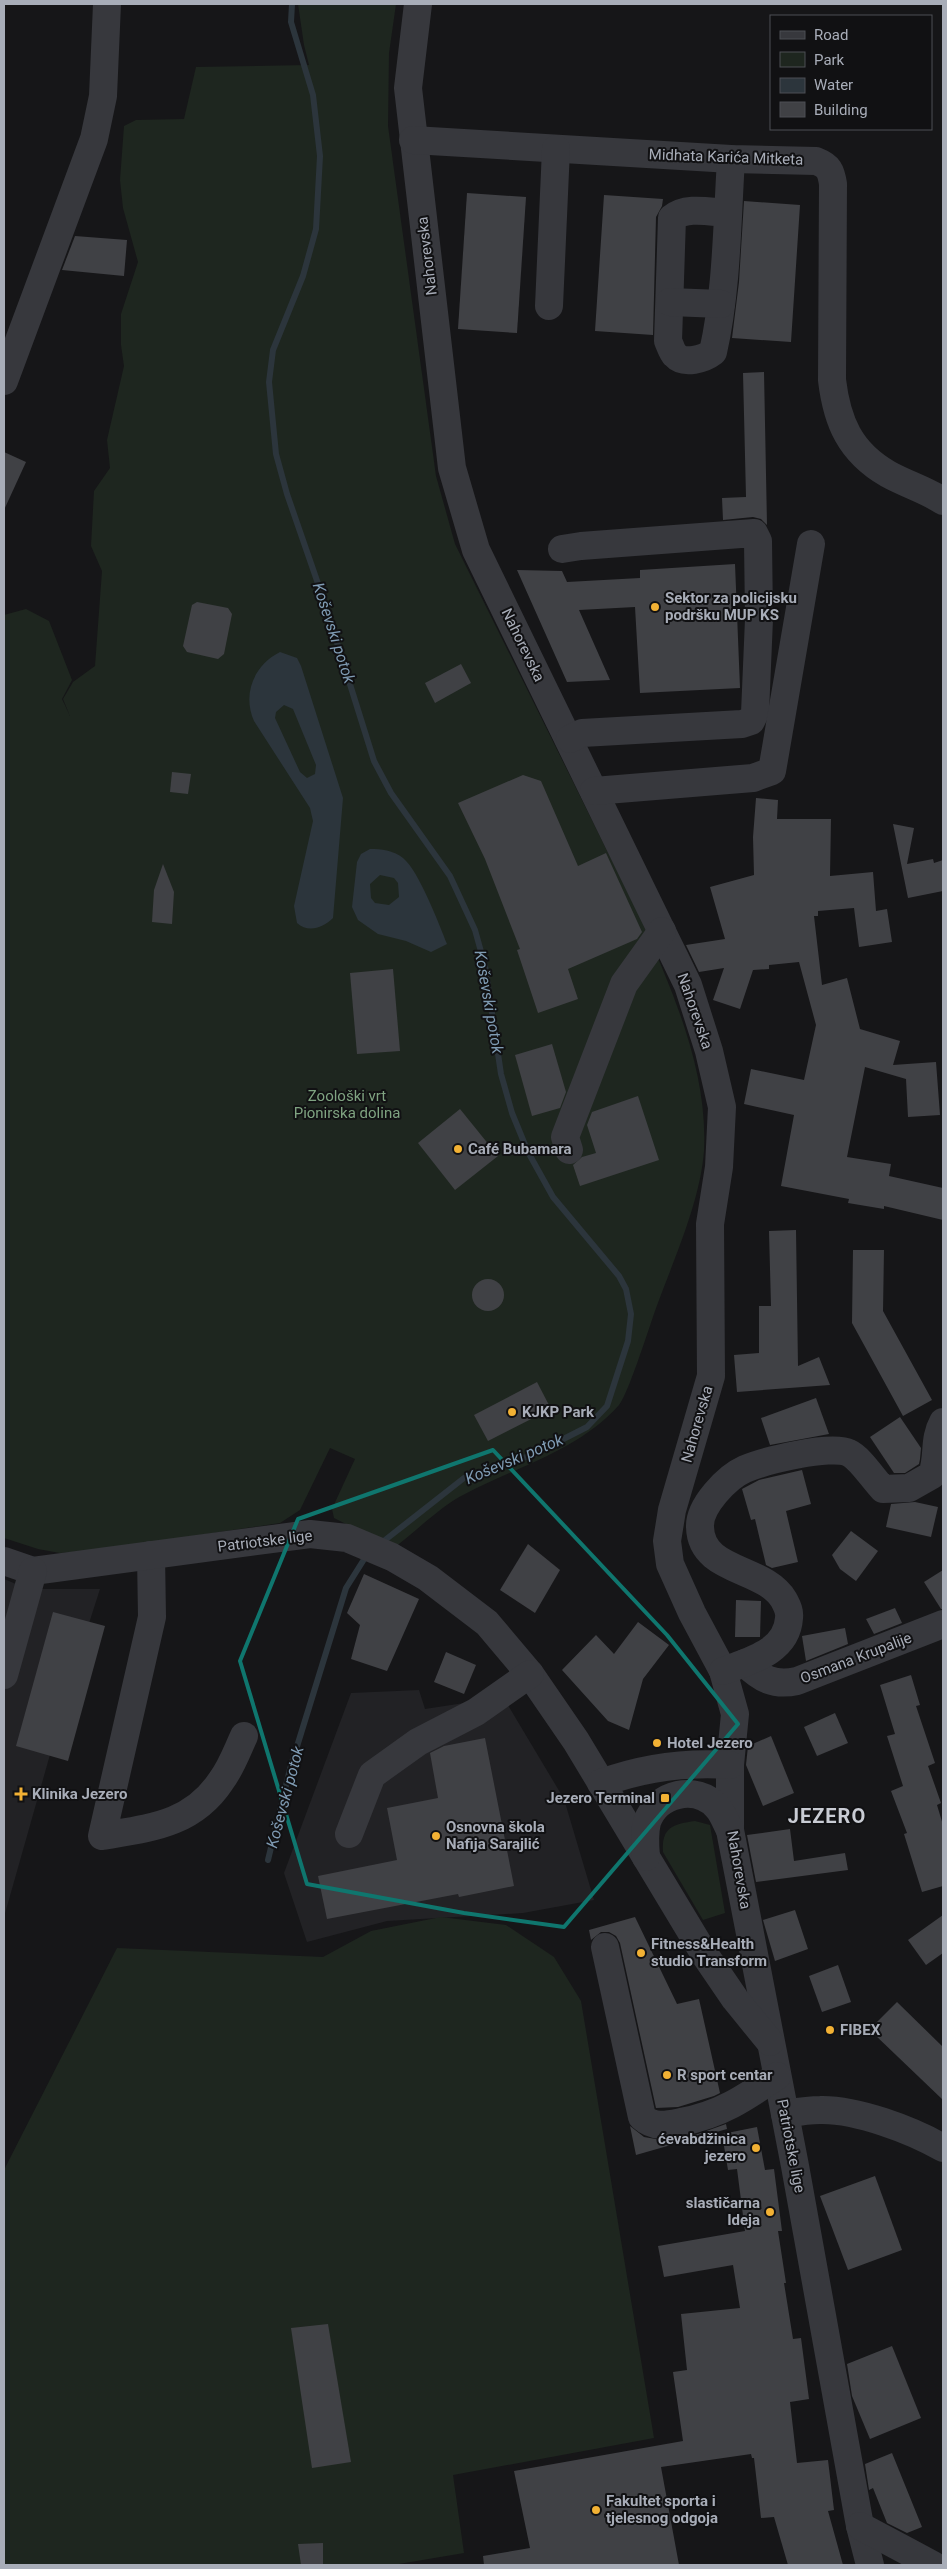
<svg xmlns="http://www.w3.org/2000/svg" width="947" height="2569" font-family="Roboto,sans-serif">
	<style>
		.built { fill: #222225 }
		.green { fill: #1e261f }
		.water { fill: #2c353c; fill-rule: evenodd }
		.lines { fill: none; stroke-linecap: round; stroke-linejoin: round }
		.stream { stroke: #2c353c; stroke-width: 6 }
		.building { fill: #404145 }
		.minor { stroke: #37383d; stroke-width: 28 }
		.marked { fill: none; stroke: #0f766e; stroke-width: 4; stroke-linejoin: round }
		.poi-dot { fill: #f2b134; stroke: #111113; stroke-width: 2 }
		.labels { text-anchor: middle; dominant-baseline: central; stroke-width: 4; stroke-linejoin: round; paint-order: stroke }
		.street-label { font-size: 15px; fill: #a8adb8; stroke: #111113 }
		.poi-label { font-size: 15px; font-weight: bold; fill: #a8adb8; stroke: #111113; text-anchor: start }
		.park-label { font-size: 15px; fill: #7fa381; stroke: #111113 }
		.water-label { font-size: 16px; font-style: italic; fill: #7f9bb3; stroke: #111113 }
		.district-label { font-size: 20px; font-weight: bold; letter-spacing: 1px; fill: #c9ccd4; stroke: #111113 }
	</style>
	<rect width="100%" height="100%" fill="#161618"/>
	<g class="built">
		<polygon points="4,1579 28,1589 100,1589 74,1670 4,1917"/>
		<polygon points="419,1690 425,1709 503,1697 564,1799 594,1900 523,1913 387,1921 307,1942 284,1873 351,1693"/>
	</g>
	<g class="green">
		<path d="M 298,4 L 396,4 L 389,53 L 388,126 L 436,476 L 455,544 L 643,923 C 674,995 708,1071 704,1151 C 700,1203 673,1261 655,1311 C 649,1328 628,1395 619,1405 C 578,1451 518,1466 465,1494 C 442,1505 415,1532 394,1548 L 334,1518 L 332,1509 L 355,1459 L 330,1448 L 300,1510 L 280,1523 L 101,1550 L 60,1553 L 38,1549 L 4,1538 L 4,615 L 26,609 L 49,621 L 72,680 L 62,699 L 70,716 L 63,699 L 73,682 L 95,666 L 102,571 L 91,546 L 94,491 L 110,468 L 107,440 L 124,366 L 121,345 L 121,314 L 138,262 L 123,208 L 120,180 L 124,126 L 136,120 L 184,119 L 196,67 L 309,65 L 304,45 Z"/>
		<path d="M 695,1821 L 710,1825 L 725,1913 L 703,1920 L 663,1852 C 661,1827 674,1824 695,1821 Z"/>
		<polygon points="441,1917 506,1925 554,1957 581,2001 654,2438 453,2475 464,2553 393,2565 4,2565 4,2170 117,1948 323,1957 371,1931"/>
	</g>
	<g class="water">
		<path d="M 280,652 L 297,658 L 301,666 L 343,798 L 333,918 C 323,928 308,933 297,923 L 294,906 L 313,821 L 310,808 L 254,721 C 242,694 254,665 280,652 ZM 284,705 L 293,709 L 316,765 L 315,774 L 307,778 L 300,772 L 275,718 L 276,712 Z"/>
		<path d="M 370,849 C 381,849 393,850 403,858 C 419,871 439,924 447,944 L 431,952 L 406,941 L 378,934 L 358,920 L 352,907 L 357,862 L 361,854 ZM 380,875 L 394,878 L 398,883 L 399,897 L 389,905 L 375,903 L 371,898 L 370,884 Z"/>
	</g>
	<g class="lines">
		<g class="stream">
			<polyline points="292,4 291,22 313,95 320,156 316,229 303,276 273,350 269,382 276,454 287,494 323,598 374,761 391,793 450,876 475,930 485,966 501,1074 512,1113 528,1152 553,1197 619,1276 626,1289 631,1314 628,1341 607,1406 587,1427 532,1455 464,1478 380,1544"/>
			<polyline points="268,1860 290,1769 346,1588 368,1553"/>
		</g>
	</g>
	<g class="building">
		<polygon points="467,193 526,197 517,333 458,329"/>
		<polygon points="604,195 663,199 662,206 656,217 653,335 595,331"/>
		<polygon points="744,201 800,205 791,342 732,338 739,282"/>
		<polygon points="75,236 127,240 124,276 62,270"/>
		<polygon points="764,372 767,525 761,519 753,517 723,520 722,498 746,497 743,373"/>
		<polygon points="4,452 26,462 4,510"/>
		<polygon points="735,564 740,688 640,693 635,607 579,610 610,680 567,682 517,570 562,571 567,582 640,578 640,570"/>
		<polygon points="197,602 228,608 232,614 224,654 218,659 187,652 183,646 192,605"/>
		<polygon points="461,664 471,683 435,703 425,683"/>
		<polygon points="172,772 191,774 188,794 170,792"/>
		<polygon points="523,775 541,781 578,866 606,853 642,932 637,939 568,969 578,999 538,1013 517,950 520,949 485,859 458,803"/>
		<polygon points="756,798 778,800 777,819 831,819 830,876 873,872 876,911 887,909 892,942 859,947 854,908 818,911 818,916 814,916 822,985 847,978 860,1029 900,1041 893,1065 936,1062 940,1115 908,1117 906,1079 865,1067 847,1157 891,1164 889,1176 943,1188 943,1220 884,1206 884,1209 848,1203 849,1199 781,1186 794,1115 744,1104 751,1069 804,1080 816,1025 799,962 769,965 769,969 753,970 740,1009 713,1000 724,968 699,972 686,945 725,939 710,887 754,875 753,837"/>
		<polygon points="893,824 914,828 907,864 933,859 934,863 943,860 943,891 908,898"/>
		<polygon points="163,864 174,892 172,924 152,922 154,890"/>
		<polygon points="393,969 400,1051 357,1054 350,973"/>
		<polygon points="552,1044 566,1092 560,1108 532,1116 515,1055"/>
		<polygon points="638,1096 659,1160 580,1186 573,1165 582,1157 596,1153 587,1125 592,1112"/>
		<polygon points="460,1109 498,1156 455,1190 418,1143"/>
		<polygon points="796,1230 798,1366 819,1357 830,1385 737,1392 734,1355 759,1353 759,1306 771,1306 769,1231"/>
		<polygon points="853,1250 884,1250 883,1311 932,1400 903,1416 852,1323"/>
		<circle cx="488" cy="1295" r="16"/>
		<polygon points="537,1382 551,1409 488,1441 474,1415"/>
		<polygon points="816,1398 829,1434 770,1445 761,1418"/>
		<polygon points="900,1417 921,1448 920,1459 919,1464 905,1473 894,1473 870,1437"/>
		<polygon points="802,1470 811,1504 786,1511 798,1562 772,1568 766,1565 755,1519 751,1520 742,1489 759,1480"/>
		<polygon points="915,1502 938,1507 931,1537 886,1527 891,1504"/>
		<polygon points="851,1531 878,1551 856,1581 840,1569 832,1555"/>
		<polygon points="528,1544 560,1570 535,1613 500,1590"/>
		<polygon points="943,1570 943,1609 941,1609 924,1582"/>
		<polygon points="364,1574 419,1599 387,1671 351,1659 360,1625 347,1613"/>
		<polygon points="736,1600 761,1601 760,1637 735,1637"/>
		<polygon points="895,1608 902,1623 874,1634 866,1619"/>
		<polygon points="53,1612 105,1626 68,1761 16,1746"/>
		<polygon points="638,1622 669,1645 643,1679 629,1730 608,1721 562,1670 596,1635 614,1654"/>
		<polygon points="845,1628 848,1644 806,1661 802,1636"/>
		<polygon points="446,1652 476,1665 464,1694 434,1682"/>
		<polygon points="911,1675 920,1705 916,1706 935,1763 928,1766 941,1803 937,1805 943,1825 943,1886 922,1892 904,1834 907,1833 891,1791 903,1786 887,1736 895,1734 880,1685"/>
		<polygon points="835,1713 848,1743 817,1756 804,1727"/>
		<polygon points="771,1736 794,1793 763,1806 746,1765 748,1746"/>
		<polygon points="485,1738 514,1886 459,1897 458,1894 327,1919 318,1876 397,1860 387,1808 438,1798 430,1753 444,1746"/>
		<polygon points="790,1829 794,1861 845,1853 848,1870 756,1882 747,1835"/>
		<polygon points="795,1910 808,1949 775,1961 763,1920"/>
		<polygon points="943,1915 943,1953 926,1965 908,1940"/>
		<polygon points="635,1917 677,2004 699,1999 720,2093 714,2096 678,2107 656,2108 620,1943 616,1936 609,1932 601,1932 591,1940 589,1930"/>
		<polygon points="838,1965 851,2002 822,2012 809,1976"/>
		<polygon points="897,2002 943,2047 943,2100 873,2033 873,2026"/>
		<polygon points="726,2124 727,2129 636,2155 630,2126 644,2137 661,2140 698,2134"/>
		<polygon points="757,2127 765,2170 774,2169 782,2231 778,2231 786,2283 784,2283 793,2339 801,2338 809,2399 790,2402 797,2463 828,2460 834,2510 828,2511 843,2565 788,2565 774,2517 761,2518 754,2458 752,2458 751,2454 661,2467 679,2565 484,2565 483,2556 530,2548 514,2471 683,2441 673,2372 687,2370 681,2314 740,2308 733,2265 664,2277 658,2246 745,2231 737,2169 728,2170 722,2134"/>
		<polygon points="875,2176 902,2250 848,2270 820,2196"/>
		<polygon points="328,2324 351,2462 312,2468 291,2328"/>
		<polygon points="892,2346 921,2418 870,2439 852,2396 847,2364"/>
		<polygon points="892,2453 922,2527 907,2533 887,2523 873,2488 869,2490 865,2464"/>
		<polygon points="323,2543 323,2565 301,2565 298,2544"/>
	</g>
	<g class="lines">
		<g class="minor">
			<polyline points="418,4 408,88 452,468 476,550 688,985 709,1051 722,1107 719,1167 710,1224 711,1376 672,1510 667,1541 670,1564 692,1613 723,1671 735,1714 730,1765 730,1830 795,2166 860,2526 870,2565"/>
			<path d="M 413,140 L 731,159 L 816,161 C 829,166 831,171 833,184 L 832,380 C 837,422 850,452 888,474 C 906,484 926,490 943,501"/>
			<path d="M 727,213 C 710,212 686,206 672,218 L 668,341 C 670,345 672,352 675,355 C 684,365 704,359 713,352 C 727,290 727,223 731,159"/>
			<polyline points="670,302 721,304"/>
			<polyline points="549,306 556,149"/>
			<polyline points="4,381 94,139 103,96 107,4"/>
			<polyline points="562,549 581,546 754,533 758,541 759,619 755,713 751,721 742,724 582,733 570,739"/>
			<polyline points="594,791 753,778 772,771 811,544"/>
			<polyline points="569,1150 565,1137 624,984 662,931"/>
			<path d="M 151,1555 L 152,1617 L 102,1836 C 149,1828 192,1825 221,1781 C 231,1768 237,1751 244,1736"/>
			<polyline points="4,1561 33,1571 310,1534 347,1538 392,1557 428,1578 487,1623 530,1674 576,1741 705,1955 735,1999 770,2042"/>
			<path d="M 745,1663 C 761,1679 774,1686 797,1681 L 943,1624"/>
			<path d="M 723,1671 C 749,1661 787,1652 789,1618 C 790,1611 787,1606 784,1600 C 764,1566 701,1573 700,1527 C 699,1506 727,1477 745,1469 C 764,1461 831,1444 849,1453 C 860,1458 874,1480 883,1489 L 909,1488 L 932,1475 C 939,1456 933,1440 943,1422"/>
			<polyline points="4,1675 33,1571"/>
			<path d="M 601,1783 C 642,1768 688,1762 730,1765"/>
			<polyline points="349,1834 372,1775 418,1742 476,1712 530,1674"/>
			<path d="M 646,1857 C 645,1845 644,1834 647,1822 C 657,1793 696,1784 717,1807 C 723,1813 726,1823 730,1830"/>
			<path d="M 605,1947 L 642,2117 C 654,2128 666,2125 681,2122 C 720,2115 745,2098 777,2076"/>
			<path d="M 785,2114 C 797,2112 808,2110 820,2110 C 856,2109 912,2130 943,2148"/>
			<polyline points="860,2526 933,2565"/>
		</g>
	</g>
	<path class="marked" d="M 493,1450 L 667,1635 L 738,1724 L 564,1927 L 464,1913 L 307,1884 L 240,1661 L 298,1519 Z"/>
	<g class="poi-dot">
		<circle cx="655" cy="607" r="5"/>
		<circle cx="458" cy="1149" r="5"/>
		<circle cx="512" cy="1412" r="5"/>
		<circle cx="657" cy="1743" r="5"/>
		<path d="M18.5 1786.5h5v5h5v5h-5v5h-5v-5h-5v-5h5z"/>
		<rect x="660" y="1793" width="10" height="10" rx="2.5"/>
		<circle cx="436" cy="1836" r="5"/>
		<circle cx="641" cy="1953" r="5"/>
		<circle cx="830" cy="2030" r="5"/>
		<circle cx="667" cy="2075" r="5"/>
		<circle cx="756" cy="2148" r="5"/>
		<circle cx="770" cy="2212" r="5"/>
		<circle cx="596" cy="2510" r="5"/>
	</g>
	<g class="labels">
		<g class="street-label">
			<text transform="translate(726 157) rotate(2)">Midhata Karića Mitketa</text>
			<text transform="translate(427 256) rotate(-97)">Nahorevska</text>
			<text transform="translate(523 645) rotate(64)">Nahorevska</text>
			<text transform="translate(695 1011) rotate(71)">Nahorevska</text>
			<text transform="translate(697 1424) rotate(-74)">Nahorevska</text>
			<text transform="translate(265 1541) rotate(-7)">Patriotske lige</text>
			<text transform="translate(856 1658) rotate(-21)">Osmana Krupalije</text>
			<text transform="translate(739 1870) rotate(80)">Nahorevska</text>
			<text transform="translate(791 2146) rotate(79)">Patriotske lige</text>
		</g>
		<g class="poi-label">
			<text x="665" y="598">Sektor za policijsku<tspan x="665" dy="17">podršku MUP KS</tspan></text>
			<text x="468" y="1149">Café Bubamara</text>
			<text x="522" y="1412">KJKP Park</text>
			<text x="667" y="1743">Hotel Jezero</text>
			<text x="32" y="1794">Klinika Jezero</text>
			<text x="655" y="1798" text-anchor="end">Jezero Terminal</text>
			<text x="446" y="1827">Osnovna škola<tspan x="446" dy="17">Nafija Sarajlić</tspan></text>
			<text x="651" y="1944">Fitness&amp;Health<tspan x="651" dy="17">studio Transform</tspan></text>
			<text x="840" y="2030">FIBEX</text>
			<text x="677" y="2075">R sport centar</text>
			<text x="746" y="2139" text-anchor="end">ćevabdžinica<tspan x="746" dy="17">jezero</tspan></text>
			<text x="760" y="2203" text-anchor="end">slastičarna<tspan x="760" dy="17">Ideja</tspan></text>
			<text x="606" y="2501">Fakultet sporta i<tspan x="606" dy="17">tjelesnog odgoja</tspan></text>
		</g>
		<g class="park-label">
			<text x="347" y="1096">Zoološki vrt<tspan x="347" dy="17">Pionirska dolina</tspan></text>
		</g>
		<g class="water-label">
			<text transform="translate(334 633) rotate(72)">Koševski potok</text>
			<text transform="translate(489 1002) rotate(80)">Koševski potok</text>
			<text transform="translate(514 1459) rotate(-23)">Koševski potok</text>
			<text transform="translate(285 1797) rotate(-75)">Koševski potok</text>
		</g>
		<g class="district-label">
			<text x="827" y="1816">JEZERO</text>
		</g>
	</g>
	<rect width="947" height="2569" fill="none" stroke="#a8adb8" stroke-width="10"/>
	<rect x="770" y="15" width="162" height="115" fill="#111113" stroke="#4d4f55"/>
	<rect x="780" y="31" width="25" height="8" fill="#37383d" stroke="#4d4f55"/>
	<text x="814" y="40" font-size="15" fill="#a8adb8">Road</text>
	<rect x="780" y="52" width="25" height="15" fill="#1e261f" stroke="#4d4f55"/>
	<text x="814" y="65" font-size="15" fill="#a8adb8">Park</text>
	<rect x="780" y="78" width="25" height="15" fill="#2c353c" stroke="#4d4f55"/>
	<text x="814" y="90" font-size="15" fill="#a8adb8">Water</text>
	<rect x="780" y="102" width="25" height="15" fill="#404145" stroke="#4d4f55"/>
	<text x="814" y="115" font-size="15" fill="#a8adb8">Building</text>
</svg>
